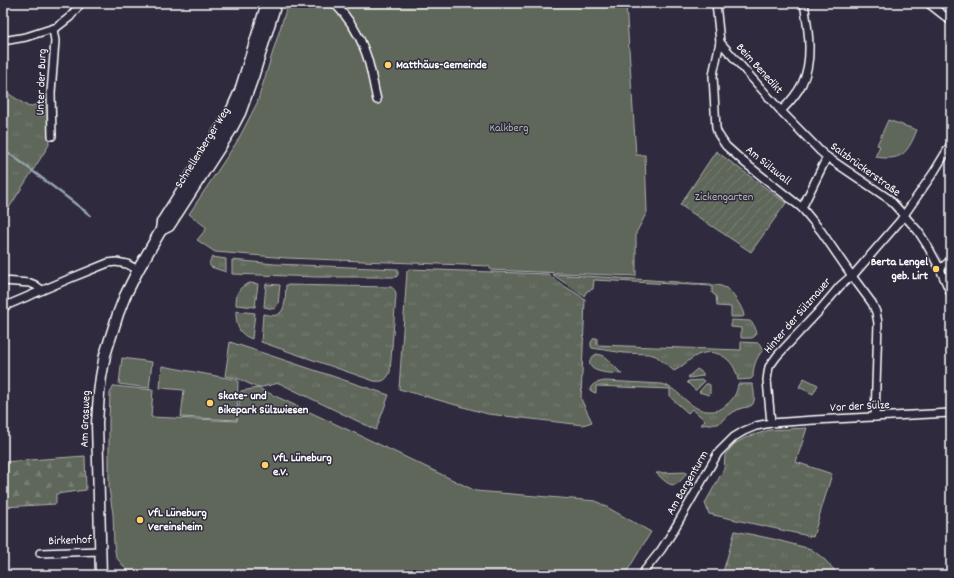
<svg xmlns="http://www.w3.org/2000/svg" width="954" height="578" font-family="Dekko,sans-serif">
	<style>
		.grass { fill: url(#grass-tufts); stroke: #aeb2ac }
		.forest { fill: url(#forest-firs); stroke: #aeb2ac }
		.park { fill: #5e665a; stroke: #aeb2ac }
		.garden { fill: url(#garden-furrows); stroke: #aeb2ac }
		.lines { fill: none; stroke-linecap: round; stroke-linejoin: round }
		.stream { stroke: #95a4ad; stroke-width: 2.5 }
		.minor-casing { stroke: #fff; stroke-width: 10 }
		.secondary-casing { stroke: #fff; stroke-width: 13 }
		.minor { stroke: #2f2a3d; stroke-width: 7 }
		.secondary { stroke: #2f2a3d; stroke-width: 10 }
		.poi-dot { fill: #ffd166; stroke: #2f2a3d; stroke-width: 1.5 }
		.labels { text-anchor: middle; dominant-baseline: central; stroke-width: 3; stroke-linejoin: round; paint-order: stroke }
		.poi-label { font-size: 12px; font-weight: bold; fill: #fff; stroke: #2f2a3d; text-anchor: start }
		.street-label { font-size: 12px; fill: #fff; stroke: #2f2a3d }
		.park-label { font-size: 12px; fill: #b7bab5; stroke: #2f2a3d }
	</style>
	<defs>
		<pattern id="grass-tufts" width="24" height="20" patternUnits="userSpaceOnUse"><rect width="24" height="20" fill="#5e665a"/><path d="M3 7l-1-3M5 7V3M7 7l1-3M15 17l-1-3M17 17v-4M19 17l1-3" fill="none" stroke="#767d73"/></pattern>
		<pattern id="forest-firs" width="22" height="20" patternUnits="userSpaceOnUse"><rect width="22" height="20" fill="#5e665a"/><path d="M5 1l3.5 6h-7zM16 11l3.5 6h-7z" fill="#767d73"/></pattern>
		<pattern id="garden-furrows" width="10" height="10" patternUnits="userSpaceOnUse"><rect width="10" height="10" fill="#5e665a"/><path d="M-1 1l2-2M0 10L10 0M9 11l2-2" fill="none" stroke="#767d73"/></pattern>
	</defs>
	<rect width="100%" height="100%" fill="#2f2a3d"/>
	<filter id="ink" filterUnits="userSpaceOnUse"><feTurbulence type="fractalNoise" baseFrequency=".025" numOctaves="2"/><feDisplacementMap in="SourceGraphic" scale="8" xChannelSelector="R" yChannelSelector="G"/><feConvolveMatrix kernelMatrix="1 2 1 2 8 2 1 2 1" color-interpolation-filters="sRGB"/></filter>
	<g filter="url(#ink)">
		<g class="grass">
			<polygon points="3,92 6,92 29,107 47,100 49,145 9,208 3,214"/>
			<path d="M 212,257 L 226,259 L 226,272 L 211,267 C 208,264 210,261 212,257 Z"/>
			<polygon points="232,260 275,264 398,269 398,275 396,277 316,277 232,274"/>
			<polygon points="409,269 548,274 561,284 579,295 585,300 581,399 592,422 583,425 488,414 399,389 407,271"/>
			<path d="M 552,274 C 598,277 644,279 690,283 C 700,284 717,283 726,288 C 732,292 744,309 744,316 L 742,317 L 731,317 L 731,307 L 717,306 L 716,296 L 712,293 L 712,286 L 594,280 L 593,289 L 587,291 L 584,296 Z"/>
			<path d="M 250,283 L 258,284 L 255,307 L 236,305 C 236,293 238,287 250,283 Z"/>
			<polygon points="266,284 280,285 278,304 275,308 273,309 264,307"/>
			<path d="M 286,285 L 391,287 C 395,289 396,292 396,296 L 390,372 C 386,381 383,382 374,381 L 261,342 L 263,314 C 268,315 273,316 277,315 C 287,311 285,294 286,285 Z"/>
			<path d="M 236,311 L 255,313 L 252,339 C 238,334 236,325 236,311 Z"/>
			<path d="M 731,320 L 750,321 C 755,325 757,330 755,336 L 752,338 L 741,338 L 741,328 L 731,327 Z"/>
			<path d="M 594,338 L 597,338 L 597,345 L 741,350 L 741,342 L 759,343 L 763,350 C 756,358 753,367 753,377 L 751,379 L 738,380 C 735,358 714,345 694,357 C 687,361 681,368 674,371 L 656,356 L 649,354 L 624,353 L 592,348 L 591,346 L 591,342 Z"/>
			<polygon points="230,342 389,395 376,430 279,383 258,388 237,378 225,376"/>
			<path d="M 597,354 L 601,355 L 605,357 L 622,374 C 614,373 586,374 590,360 C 592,357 594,355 597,354 Z"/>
			<polygon points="697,369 703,373 703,376 689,378 688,377"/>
			<polygon points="703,380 704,382 696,390 695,390 687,382 688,381"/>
			<path d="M 605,381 L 662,384 C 681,389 690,413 712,411 C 717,411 722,409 726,405 C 733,400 737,393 738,384 L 752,384 C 754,387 756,402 752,405 C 749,408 743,407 739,409 C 731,413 725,418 718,424 L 701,425 L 705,420 L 692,409 L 688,413 L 670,397 L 670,389 L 596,386 L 596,393 L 593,392 L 590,390 C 591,383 599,382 605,381 Z"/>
			<polygon points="706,384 709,384 710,385 710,394 709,395 699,392"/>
			<polygon points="807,428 796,462 832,474 813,537 709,514 705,503 724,469 725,455 734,444 747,437 770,430"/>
			<path d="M 687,472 C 675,492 670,486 656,473 Z"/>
			<polygon points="735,531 773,539 811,549 824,559 839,575 771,575 770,573 762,569 756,572 753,575 722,575"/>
		</g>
		<polygon class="forest" points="85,456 86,490 56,494 56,504 3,507 3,462"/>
		<g class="park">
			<polygon points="288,3 626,3 636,155 645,155 647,212 636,233 636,276 491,270 489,266 287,258 215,252 197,240 207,228 189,214 238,140 257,103"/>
			<path d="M 888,120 L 917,130 C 907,154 902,161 875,157 L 880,146 L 877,145 Z"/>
			<polygon points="122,358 152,362 149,388 119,384"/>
			<polygon points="162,366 238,380 237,420 181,417 184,390 160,388"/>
			<polygon points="804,378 818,385 813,394 799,387"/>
			<polygon points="114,386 153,390 151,417 237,421 241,391 258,388 372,441 476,491 596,501 651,532 626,573 623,575 133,575 126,569 116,557 114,544 113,514 109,489 109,420 110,393"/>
		</g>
		<polygon class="garden" points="716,151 786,203 751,252 680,205"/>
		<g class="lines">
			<polyline class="stream" points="3,151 13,156 90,215"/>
			<g class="minor-casing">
				<g id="minor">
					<path d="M 334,3 C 347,16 359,34 365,51 C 371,66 373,84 377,100"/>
					<polyline points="716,3 720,42 714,70 713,76 716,128 718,134 726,146 745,163 802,208 821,231 852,276 872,303 876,312 878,323 875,417"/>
					<polyline points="928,3 951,21"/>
					<polyline points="3,41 26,37 57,27 70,17 81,3"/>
					<polyline points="720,42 781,111 820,151 827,157 889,199 900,211 918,231 927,245 940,269 951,294"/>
					<path d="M 781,111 C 789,103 797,94 802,84 C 814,59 808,29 804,3"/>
					<polyline points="52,136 51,93 55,41 53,29"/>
					<polyline points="802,208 827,157"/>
					<polyline points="940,269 951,260"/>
					<polyline points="3,281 30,283 35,285 42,290"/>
					<polyline points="3,307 71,278 108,263 116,262 127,264 138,270"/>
					<polyline points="771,423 767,380 768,373 769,367 777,356 819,311 840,286 855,273 900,221 934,172 951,144"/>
					<polyline points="40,553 100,551"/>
					<polyline points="641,575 661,550 672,533 718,453 734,437 744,431 756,426 771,423 814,420 951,413"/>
				</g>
			</g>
			<g class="secondary-casing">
				<g id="secondary">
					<polyline points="161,230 169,226 231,130 240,113 253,77 276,3"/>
					<polyline points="101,575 97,423 99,393 101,377 105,355 118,314 125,296 138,270 161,230 162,222 223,125 232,109 240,91 267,3"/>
				</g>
			</g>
			<use href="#minor" class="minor"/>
			<use href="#secondary" class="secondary"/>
		</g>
	</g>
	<g class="poi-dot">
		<circle cx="388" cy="65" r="4"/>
		<circle cx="936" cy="269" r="4"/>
		<circle cx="210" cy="403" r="4"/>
		<circle cx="265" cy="465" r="4"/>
		<circle cx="140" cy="520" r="4"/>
	</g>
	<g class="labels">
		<g class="poi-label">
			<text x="396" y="65">Matthäus-Gemeinde</text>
			<text x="928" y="262" text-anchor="end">Berta Lengel<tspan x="928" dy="14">geb. Lirt</tspan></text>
			<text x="218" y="396">Skate- und<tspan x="218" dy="14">Bikepark Sülzwiesen</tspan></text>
			<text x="273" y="458">VfL Lüneburg<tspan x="273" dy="14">e.V.</tspan></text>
			<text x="148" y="513">VfL Lüneburg<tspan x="148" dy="14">Vereinsheim</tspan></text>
		</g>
		<g class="street-label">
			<text transform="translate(759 69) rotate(48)">Beim Benedikt</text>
			<text transform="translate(42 82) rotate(-88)">Unter der Burg</text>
			<text transform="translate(203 148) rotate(-58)">Schnellenberger Weg</text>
			<text transform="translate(768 166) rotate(39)">Am Sülzwall</text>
			<text transform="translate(865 170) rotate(36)">Salzbrückerstraße</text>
			<text transform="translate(798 316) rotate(-49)">Hinter der Sülzmauer</text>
			<text transform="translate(860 407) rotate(-3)">Vor der Sülze</text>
			<text transform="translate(86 419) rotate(-88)">Am Grasweg</text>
			<text transform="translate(688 483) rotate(-60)">Am Bargenturm</text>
			<text transform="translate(70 541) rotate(-2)">Birkenhof</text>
		</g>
		<g class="park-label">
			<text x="509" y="128">Kalkberg</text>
			<text x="724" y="197">Zickengarten</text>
		</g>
	</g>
	<rect width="954" height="578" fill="none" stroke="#2f2a3d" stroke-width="16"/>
	<rect x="8" y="8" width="938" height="562" fill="none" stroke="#fff" stroke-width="1.5" filter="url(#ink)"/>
</svg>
